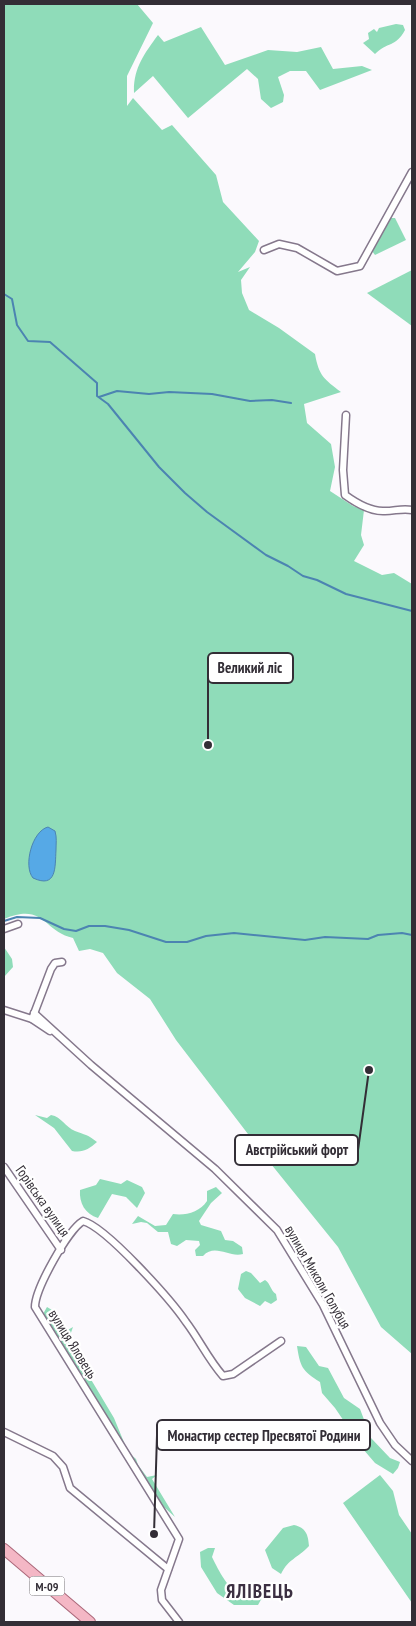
<svg xmlns="http://www.w3.org/2000/svg" width="416" height="1626" font-family="'PT Sans Narrow',sans-serif">
	<style>
		.green { fill: #8fdcb9 }
		.water { fill: #56a9e6; stroke: #4c84b1 }
		.lines { fill: none; stroke-linecap: round; stroke-linejoin: round }
		.stream { stroke: #4c84b1; stroke-width: 2 }
		.minor-casing { stroke: #85788c; stroke-width: 9 }
		.primary-casing { stroke: #ab687a; stroke-width: 12 }
		.minor { stroke: #fff; stroke-width: 6 }
		.primary { stroke: #f4b7c5; stroke-width: 10 }
		.labels { text-anchor: middle; dominant-baseline: central; stroke-width: 4.5; stroke-linejoin: round; paint-order: stroke }
		.shield { fill: #fff; stroke: #706d72; stroke-width: 1 }
		.shield-label { font-size: 12px; font-weight: bold; fill: #332e36 }
		.street-label { font-size: 14px; fill: #332e36; stroke: #fff }
		.district-label { font-size: 19px; font-weight: bold; letter-spacing: 1px; fill: #3c3042; stroke: #fff }
		.leader { fill: none; stroke: #332e36; stroke-width: 2 }
		.callout-dot { fill: #332e36; stroke: #fff; stroke-width: 2 }
		.callout { fill: #fff; stroke: #332e36; stroke-width: 2 }
		.callout-label { font-size: 15px; text-anchor: middle; font-weight: bold; fill: #332e36 }
	</style>
	<rect width="100%" height="100%" fill="#fbf9fd"/>
	<g class="green">
		<path d="M 4,4 L 137,4 L 153,23 L 127,76 L 127,106 L 133,98 L 162,130 L 172,125 L 216,175 L 223,202 L 259,241 L 255,252 L 238,272 L 250,267 L 241,280 L 242,293 L 249,310 L 279,328 L 315,354 C 319,376 324,379 341,392 L 304,404 L 307,423 L 331,444 L 335,467 L 330,491 L 353,506 L 364,510 L 361,535 L 364,545 L 354,561 L 382,575 L 394,573 L 412,584 L 412,1354 L 381,1327 L 338,1247 L 271,1164 L 176,1040 L 150,999 L 117,973 L 103,953 L 90,949 L 79,951 L 73,938 C 43,931 44,902 4,919 Z"/>
		<path d="M 396,24 L 403,25 L 405,30 C 396,47 387,42 375,54 L 363,43 L 369,39 L 368,33 L 374,29 L 377,32 L 379,28 Z"/>
		<path d="M 201,27 L 225,65 L 268,50 L 297,52 L 321,47 L 333,69 L 362,66 L 372,70 L 320,90 L 306,71 L 290,71 L 278,77 L 284,95 L 283,102 L 271,108 L 261,99 L 258,79 L 247,69 L 188,118 L 153,76 L 134,93 C 133,69 144,54 158,35 L 164,42 Z"/>
		<polygon points="391,218 395,218 406,240 375,255 372,251"/>
		<polygon points="412,270 412,326 367,293"/>
		<polygon points="4,947 12,959 13,967 4,977"/>
		<path d="M 35,1115 L 47,1118 L 51,1115 C 62,1117 65,1127 75,1131 C 85,1135 87,1134 97,1142 C 89,1149 83,1153 72,1151 L 54,1128 Z"/>
		<path d="M 100,1179 L 121,1184 L 127,1180 L 142,1187 L 145,1193 L 137,1208 L 126,1197 L 112,1194 L 98,1218 C 85,1214 79,1203 80,1190 L 96,1185 Z"/>
		<path d="M 216,1187 L 222,1193 L 211,1203 L 199,1221 L 201,1225 L 221,1231 L 225,1240 L 233,1241 L 242,1247 L 243,1254 C 229,1258 215,1243 203,1256 L 196,1256 L 195,1250 L 200,1245 L 199,1241 L 186,1240 L 177,1246 L 171,1244 L 168,1232 L 158,1232 L 147,1223 L 141,1222 L 132,1224 L 138,1216 L 155,1226 L 166,1225 L 173,1214 C 185,1216 200,1212 207,1201 L 207,1191 Z"/>
		<path d="M 246,1271 L 251,1273 L 260,1283 L 265,1280 C 271,1284 270,1290 276,1294 L 277,1300 L 271,1304 L 265,1301 L 260,1306 L 245,1298 L 238,1289 L 241,1274 Z"/>
		<polygon points="47,1307 57,1313 66,1331 73,1327 68,1341 114,1418 128,1452 136,1459 138,1465 147,1477 157,1475 152,1479 175,1517 154,1498 43,1314"/>
		<path d="M 297,1346 L 306,1347 L 319,1366 L 328,1368 L 344,1398 L 360,1409 L 371,1438 L 390,1458 L 400,1462 L 398,1468 L 393,1474 L 375,1463 L 363,1449 L 335,1408 L 322,1393 L 320,1382 C 302,1371 300,1366 297,1346 Z"/>
		<polygon points="380,1475 393,1491 399,1515 412,1534 412,1603 343,1503"/>
		<path d="M 294,1525 C 306,1528 308,1534 309,1546 C 297,1559 289,1558 281,1574 L 272,1568 L 265,1550 L 283,1528 Z"/>
		<path d="M 208,1548 L 215,1548 L 212,1557 C 219,1571 228,1590 243,1596 L 251,1590 L 263,1596 L 258,1605 L 234,1605 L 217,1593 L 201,1567 L 200,1552 Z"/>
	</g>
	<path class="water" d="M 48,827 L 55,831 C 57,838 56,843 56,850 C 55,867 57,889 33,878 C 23,866 32,831 48,827 Z"/>
	<g class="lines">
		<g class="stream">
			<polyline points="4,294 12,299 17,325 28,341 50,342 97,383 97,396 108,404 159,467 185,493 207,512 266,555 288,566 303,576 317,580 346,594 412,611"/>
			<polyline points="99,397 117,391 149,394 169,392 212,394 250,401 272,400 291,403"/>
			<polyline points="4,921 17,917 40,918 64,929 76,931 89,926 105,926 129,930 166,942 187,942 206,936 234,933 305,940 325,937 368,939 378,935 402,933 412,935"/>
		</g>
		<g class="minor-casing">
			<g id="minor">
				<polyline points="264,250 279,244 297,248 337,271 360,266 412,172"/>
				<path d="M 346,415 L 343,470 L 345,495 C 356,503 371,512 385,511 C 395,511 402,508 412,510"/>
				<polyline points="4,929 18,924"/>
				<polyline points="4,1010 32,1019 50,1031"/>
				<polyline points="34,1013 91,1065 215,1169 277,1230 323,1305 380,1423 395,1445 412,1461"/>
				<polyline points="32,1019 51,969 55,963 62,962"/>
				<polyline points="4,1167 61,1250"/>
				<polyline points="4,1432 53,1456 63,1467 70,1488 168,1569"/>
				<path d="M 179,1622 L 162,1600 L 161,1590 L 179,1539 L 35,1307 C 35,1289 68,1230 83,1221 C 106,1227 171,1300 186,1322 C 199,1339 208,1359 223,1376 L 233,1374 L 281,1341"/>
			</g>
		</g>
		<g class="primary-casing">
			<polyline id="primary" points="4,1549 90,1622"/>
		</g>
		<use href="#minor" class="minor"/>
		<use href="#primary" class="primary"/>
	</g>
	<g class="labels">
		<rect class="shield" x="29.5" y="1576.5" width="35" height="19" rx="4"/>
		<g class="shield-label">
			<text x="47" y="1586">М-09</text>
		</g>
		<g class="street-label">
			<text transform="translate(43 1201) rotate(55)">Горівська вулиця</text>
			<text transform="translate(318 1277) rotate(60)">вулиця Миколи Голубця</text>
			<text transform="translate(73 1344) rotate(58)">вулиця Яловець</text>
		</g>
		<g class="district-label">
			<text x="260" y="1591">ЯЛІВЕЦЬ</text>
		</g>
	</g>
	<path class="leader" d="M208 745L208 668M369 1070L358 1150M154 1534L157 1435"/>
	<g class="callout-dot">
		<circle cx="208" cy="745" r="5"/>
		<circle cx="369" cy="1070" r="5"/>
		<circle cx="154" cy="1534" r="5"/>
	</g>
	<g class="callout">
		<rect x="208" y="653" width="85" height="30" rx="5"/>
		<rect x="235" y="1135" width="123" height="30" rx="5"/>
		<rect x="157" y="1420" width="213" height="30" rx="5"/>
	</g>
	<g class="callout-label">
		<text x="250" y="673">Великий ліс</text>
		<text x="297" y="1155">Австрійський форт</text>
		<text x="264" y="1441">Монастир сестер Пресвятої Родини</text>
	</g>
	<rect width="416" height="1626" fill="none" stroke="#332e36" stroke-width="10"/>
</svg>
